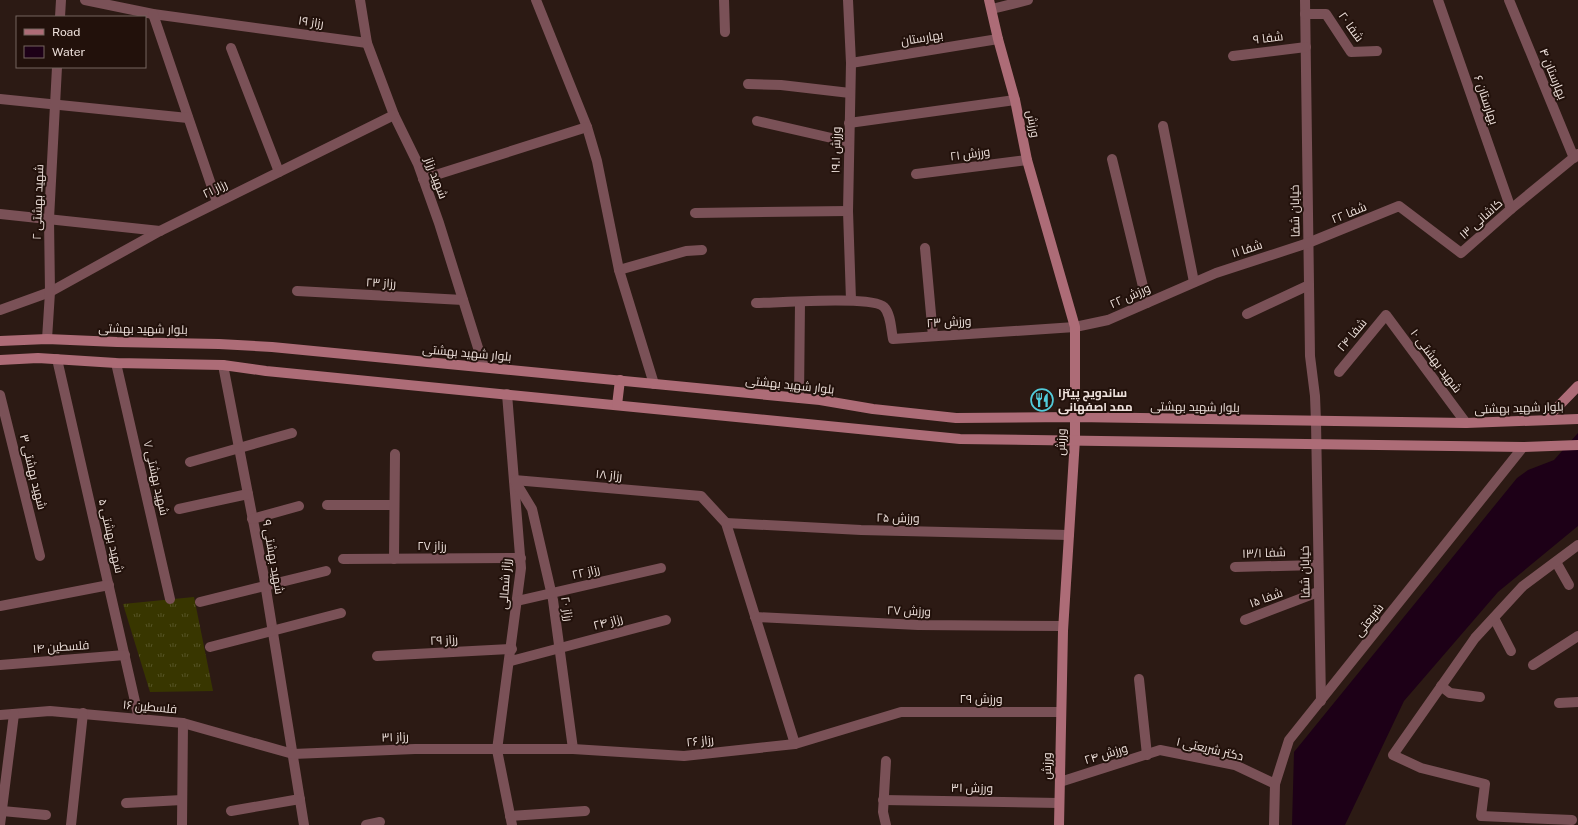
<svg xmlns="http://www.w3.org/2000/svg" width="1578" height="825" font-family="'Public Sans',Cairo,sans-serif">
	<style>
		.grass { fill: url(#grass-tufts) }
		.water { fill: #1d0017 }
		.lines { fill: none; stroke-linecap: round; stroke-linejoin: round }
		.street { stroke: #7a5157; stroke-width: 10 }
		.secondary { stroke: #ad6c77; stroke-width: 10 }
		.labels { text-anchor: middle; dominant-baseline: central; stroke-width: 4; stroke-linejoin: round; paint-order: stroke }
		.street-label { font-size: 12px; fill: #efe2dd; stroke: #22110b }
		.poi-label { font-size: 12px; font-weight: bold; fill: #efe2dd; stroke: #22110b; text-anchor: start }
	</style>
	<defs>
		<pattern id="grass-tufts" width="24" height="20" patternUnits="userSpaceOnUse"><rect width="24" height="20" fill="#383600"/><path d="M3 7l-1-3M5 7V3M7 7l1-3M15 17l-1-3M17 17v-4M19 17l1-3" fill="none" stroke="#555325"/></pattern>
	</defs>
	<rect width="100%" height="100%" fill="#2c1a14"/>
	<polygon class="grass" points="194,597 213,691 150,692 123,604"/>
	<polygon class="water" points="1578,433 1578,526 1498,592 1404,701 1345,825 1292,825 1294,752 1517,478 1528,470 1554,460"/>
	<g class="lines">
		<g class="street">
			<polyline points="85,0 153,14 367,43"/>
			<polyline points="360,0 367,43 394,115 418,164 439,223 484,367"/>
			<polyline points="536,0 587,127 597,161 619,270 654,384"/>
			<polyline points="724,0 725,32"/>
			<polyline points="848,0 851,63 848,211 851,300"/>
			<polyline points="1305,0 1310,356 1315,396 1316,422 1321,701"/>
			<polyline points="1438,0 1511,209"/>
			<polyline points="1509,0 1574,158"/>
			<polyline points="992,9 1028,0"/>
			<polyline points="153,14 217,202"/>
			<polyline points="1305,14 1326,14 1351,52 1377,51"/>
			<polyline points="60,17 61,0"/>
			<polyline points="231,48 279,172"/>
			<polyline points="1233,56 1306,47"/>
			<polyline points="851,63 998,39"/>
			<polyline points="748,84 781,85 850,93"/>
			<polyline points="0,99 188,118"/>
			<polyline points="757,121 849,142"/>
			<polyline points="849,123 1015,100"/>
			<polyline points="1163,126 1194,282"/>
			<polyline points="1112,159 1147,303"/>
			<polyline points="916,174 1027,160"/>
			<polyline points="423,179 587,127"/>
			<polyline points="695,213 848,211"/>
			<polyline points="0,214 160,231"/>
			<polyline points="925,248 933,336"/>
			<polyline points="619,270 686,251 702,250"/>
			<polyline points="297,291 463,300"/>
			<path d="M 756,303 C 777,303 872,295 884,307 C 891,314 891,330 893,339 L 1075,327 L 1108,320 L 1216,273 L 1308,243 L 1399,206 L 1461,253 L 1511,209 L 1578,154"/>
			<polyline points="0,310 50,292 160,231 394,115"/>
			<polyline points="1247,314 1309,285"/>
			<polyline points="47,339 50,292 49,219 57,67"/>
			<polyline points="57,359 139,719"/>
			<polyline points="116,363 170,599"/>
			<polyline points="223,365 264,577 304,825"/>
			<polyline points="1339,372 1386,315 1466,423"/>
			<polyline points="507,394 521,568 497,750 512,825"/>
			<polyline points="0,395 40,556"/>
			<polyline points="799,398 800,302"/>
			<polyline points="190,462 292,433"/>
			<polyline points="514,480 701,496 726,523 795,744"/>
			<polyline points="515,481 532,509 553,600 573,749"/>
			<polyline points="327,505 394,505"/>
			<polyline points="179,509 248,494"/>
			<polyline points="252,519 299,506"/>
			<polyline points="726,523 861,530 1069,535"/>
			<polyline points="343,559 521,558"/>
			<polyline points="394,559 395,454"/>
			<polyline points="1556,562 1569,585"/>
			<polyline points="1235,567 1318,565"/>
			<polyline points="517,601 661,568"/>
			<polyline points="200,602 326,571"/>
			<polyline points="0,606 109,585"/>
			<polyline points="755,617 918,625 1063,626"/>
			<polyline points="1494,618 1511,651"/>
			<polyline points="1245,620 1318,592"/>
			<polyline points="210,647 341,613"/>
			<polyline points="377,656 512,649"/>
			<polyline points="511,661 666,620"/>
			<polyline points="0,665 125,655"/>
			<polyline points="1533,665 1578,636"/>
			<polyline points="1139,679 1147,755"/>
			<polyline points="1441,686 1450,693 1480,697"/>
			<polyline points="1559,703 1578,702"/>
			<polyline points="0,715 50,711 183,723 293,754 415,749 573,749 684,756 795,744 901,712 1061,712"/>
			<polyline points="1060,782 1160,750 1235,765 1275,784"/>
			<polyline points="883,800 1059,803"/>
			<polyline points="126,803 182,800"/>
			<polyline points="2,811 46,815"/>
			<polyline points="231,811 300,799"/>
			<polyline points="510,816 585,811"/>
			<polyline points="1572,820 1481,816 1485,784 1421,768 1393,755 1475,638 1523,586 1578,545"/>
			<polyline points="0,825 14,714"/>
			<polyline points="71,825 83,713"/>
			<polyline points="182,825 183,723"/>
			<polyline points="366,825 380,822"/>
			<polyline points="886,825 883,812 886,761"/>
			<polyline points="1274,825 1275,784 1289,740 1523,447"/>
		</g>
		<g class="secondary">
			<polyline points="989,0 998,39 1015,100 1027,160 1075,327 1075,439 1063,631 1059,825"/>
			<polyline points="0,341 47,339 117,342 219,344 272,347 820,400 873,409 956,418 1075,417 1466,423 1578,419"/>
			<polyline points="0,360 38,358 116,363 223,365 266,371 960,439 1523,447 1578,445"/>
			<polyline points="617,405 620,380"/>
			<polyline points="1545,420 1578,386"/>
		</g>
	</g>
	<defs>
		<g id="restaurant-ring" transform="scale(1.15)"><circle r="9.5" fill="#22110b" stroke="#52cbda" stroke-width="1.5"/><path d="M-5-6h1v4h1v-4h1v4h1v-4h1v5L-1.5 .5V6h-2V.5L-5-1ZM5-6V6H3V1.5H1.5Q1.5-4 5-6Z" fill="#52cbda"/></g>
	</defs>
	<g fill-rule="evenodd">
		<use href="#restaurant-ring" x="1042" y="400"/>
	</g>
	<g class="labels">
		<g class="street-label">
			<text transform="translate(311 22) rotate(8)">رزاز ۱۹</text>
			<text transform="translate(1351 27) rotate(54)">شفا ۲۰</text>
			<text transform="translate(922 38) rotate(-9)">بهارستان</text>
			<text transform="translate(1268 38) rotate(-7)">شفا ۹</text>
			<text transform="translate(1553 74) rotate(68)">بهارستان ۴</text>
			<text transform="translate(1486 100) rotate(71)">بهارستان ۶</text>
			<text transform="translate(1033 124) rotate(79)">ورزش</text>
			<text transform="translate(836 150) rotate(-89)">ورزش ۱۹.۱</text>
			<text transform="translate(970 154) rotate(-7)">ورزش ۲۱</text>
			<text transform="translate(436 178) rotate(69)">شهید رزاز</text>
			<text transform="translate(215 189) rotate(-26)">رزاز ۲۱</text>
			<text transform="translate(38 202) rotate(-88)">شهید بهشتی ۲</text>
			<text transform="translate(1295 211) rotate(-91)">خیابان شفا</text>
			<text transform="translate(1349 213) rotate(-22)">شفا ۲۲</text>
			<text transform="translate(1481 219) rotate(-42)">کاشانی ۱۳</text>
			<text transform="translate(1247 249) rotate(-18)">شفا ۱۱</text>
			<text transform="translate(381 283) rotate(3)">رزاز ۲۳</text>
			<text transform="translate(1130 296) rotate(-24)">ورزش ۲۲</text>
			<text transform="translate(949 322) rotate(-3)">ورزش ۲۳</text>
			<text transform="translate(143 329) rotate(1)">بلوار شهید بهشتی</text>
			<text transform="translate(1352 335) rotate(-50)">شفا ۲۴</text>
			<text transform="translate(467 353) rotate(5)">بلوار شهید بهشتی</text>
			<text transform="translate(1436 361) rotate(53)">شهید بهشتی ۱۰</text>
			<text transform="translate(790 385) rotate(6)">بلوار شهید بهشتی</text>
			<text transform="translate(1195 407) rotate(1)">بلوار شهید بهشتی</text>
			<text transform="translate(1519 408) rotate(-2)">بلوار شهید بهشتی</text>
			<text transform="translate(1061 442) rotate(-88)">ورزش</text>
			<text transform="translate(33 472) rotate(76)">شهید بهشتی ۳</text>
			<text transform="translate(609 475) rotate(5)">رزاز ۱۸</text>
			<text transform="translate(156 478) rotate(77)">شهید بهشتی ۷</text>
			<text transform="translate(898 518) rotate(1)">ورزش ۲۵</text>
			<text transform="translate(111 536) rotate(77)">شهید بهشتی ۵</text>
			<text x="432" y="546">رزاز ۲۷</text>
			<text transform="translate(1264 553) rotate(-2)">شفا ۱۳/۱</text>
			<text transform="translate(273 557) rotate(80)">شهید بهشتی ۹</text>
			<text transform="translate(586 572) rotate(-13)">رزاز ۲۲</text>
			<text transform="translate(1305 572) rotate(-91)">خیابان شفا</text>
			<text transform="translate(505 584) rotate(-86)">رزاز شمالی</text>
			<text transform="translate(1266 598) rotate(-20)">شفا ۱۵</text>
			<text transform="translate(567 609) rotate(81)">رزاز ۲۰</text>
			<text transform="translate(909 611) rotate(2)">ورزش ۲۷</text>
			<text transform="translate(1369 620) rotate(-51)">شریعتی</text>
			<text transform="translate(608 622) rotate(-15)">رزاز ۲۴</text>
			<text transform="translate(444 640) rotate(-3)">رزاز ۲۹</text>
			<text transform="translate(61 647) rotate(-4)">فلسطین ۱۴</text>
			<text x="981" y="699">ورزش ۲۹</text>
			<text transform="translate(150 707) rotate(5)">فلسطین ۱۶</text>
			<text transform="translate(395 737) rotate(-2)">رزاز ۳۱</text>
			<text transform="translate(700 741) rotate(-6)">رزاز ۲۶</text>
			<text transform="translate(1210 749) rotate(13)">دکتر شریعتی ۱</text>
			<text transform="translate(1106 754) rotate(-17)">ورزش ۲۴</text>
			<text transform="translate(1047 766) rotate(-89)">ورزش</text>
			<text transform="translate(972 788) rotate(1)">ورزش ۳۱</text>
		</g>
		<g class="poi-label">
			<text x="1058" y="393">ساندویچ پیتزا<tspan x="1058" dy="14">ممد اصفهانی</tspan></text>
		</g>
	</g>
	<rect x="16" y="16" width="130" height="52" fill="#22110b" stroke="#74655f"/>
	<rect x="24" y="29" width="20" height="6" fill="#ad6c77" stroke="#74655f"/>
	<text x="52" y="36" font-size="12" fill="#efe2dd">Road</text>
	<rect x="24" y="46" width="20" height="12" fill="#1d0017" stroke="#74655f"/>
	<text x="52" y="56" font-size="12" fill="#efe2dd">Water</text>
</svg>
